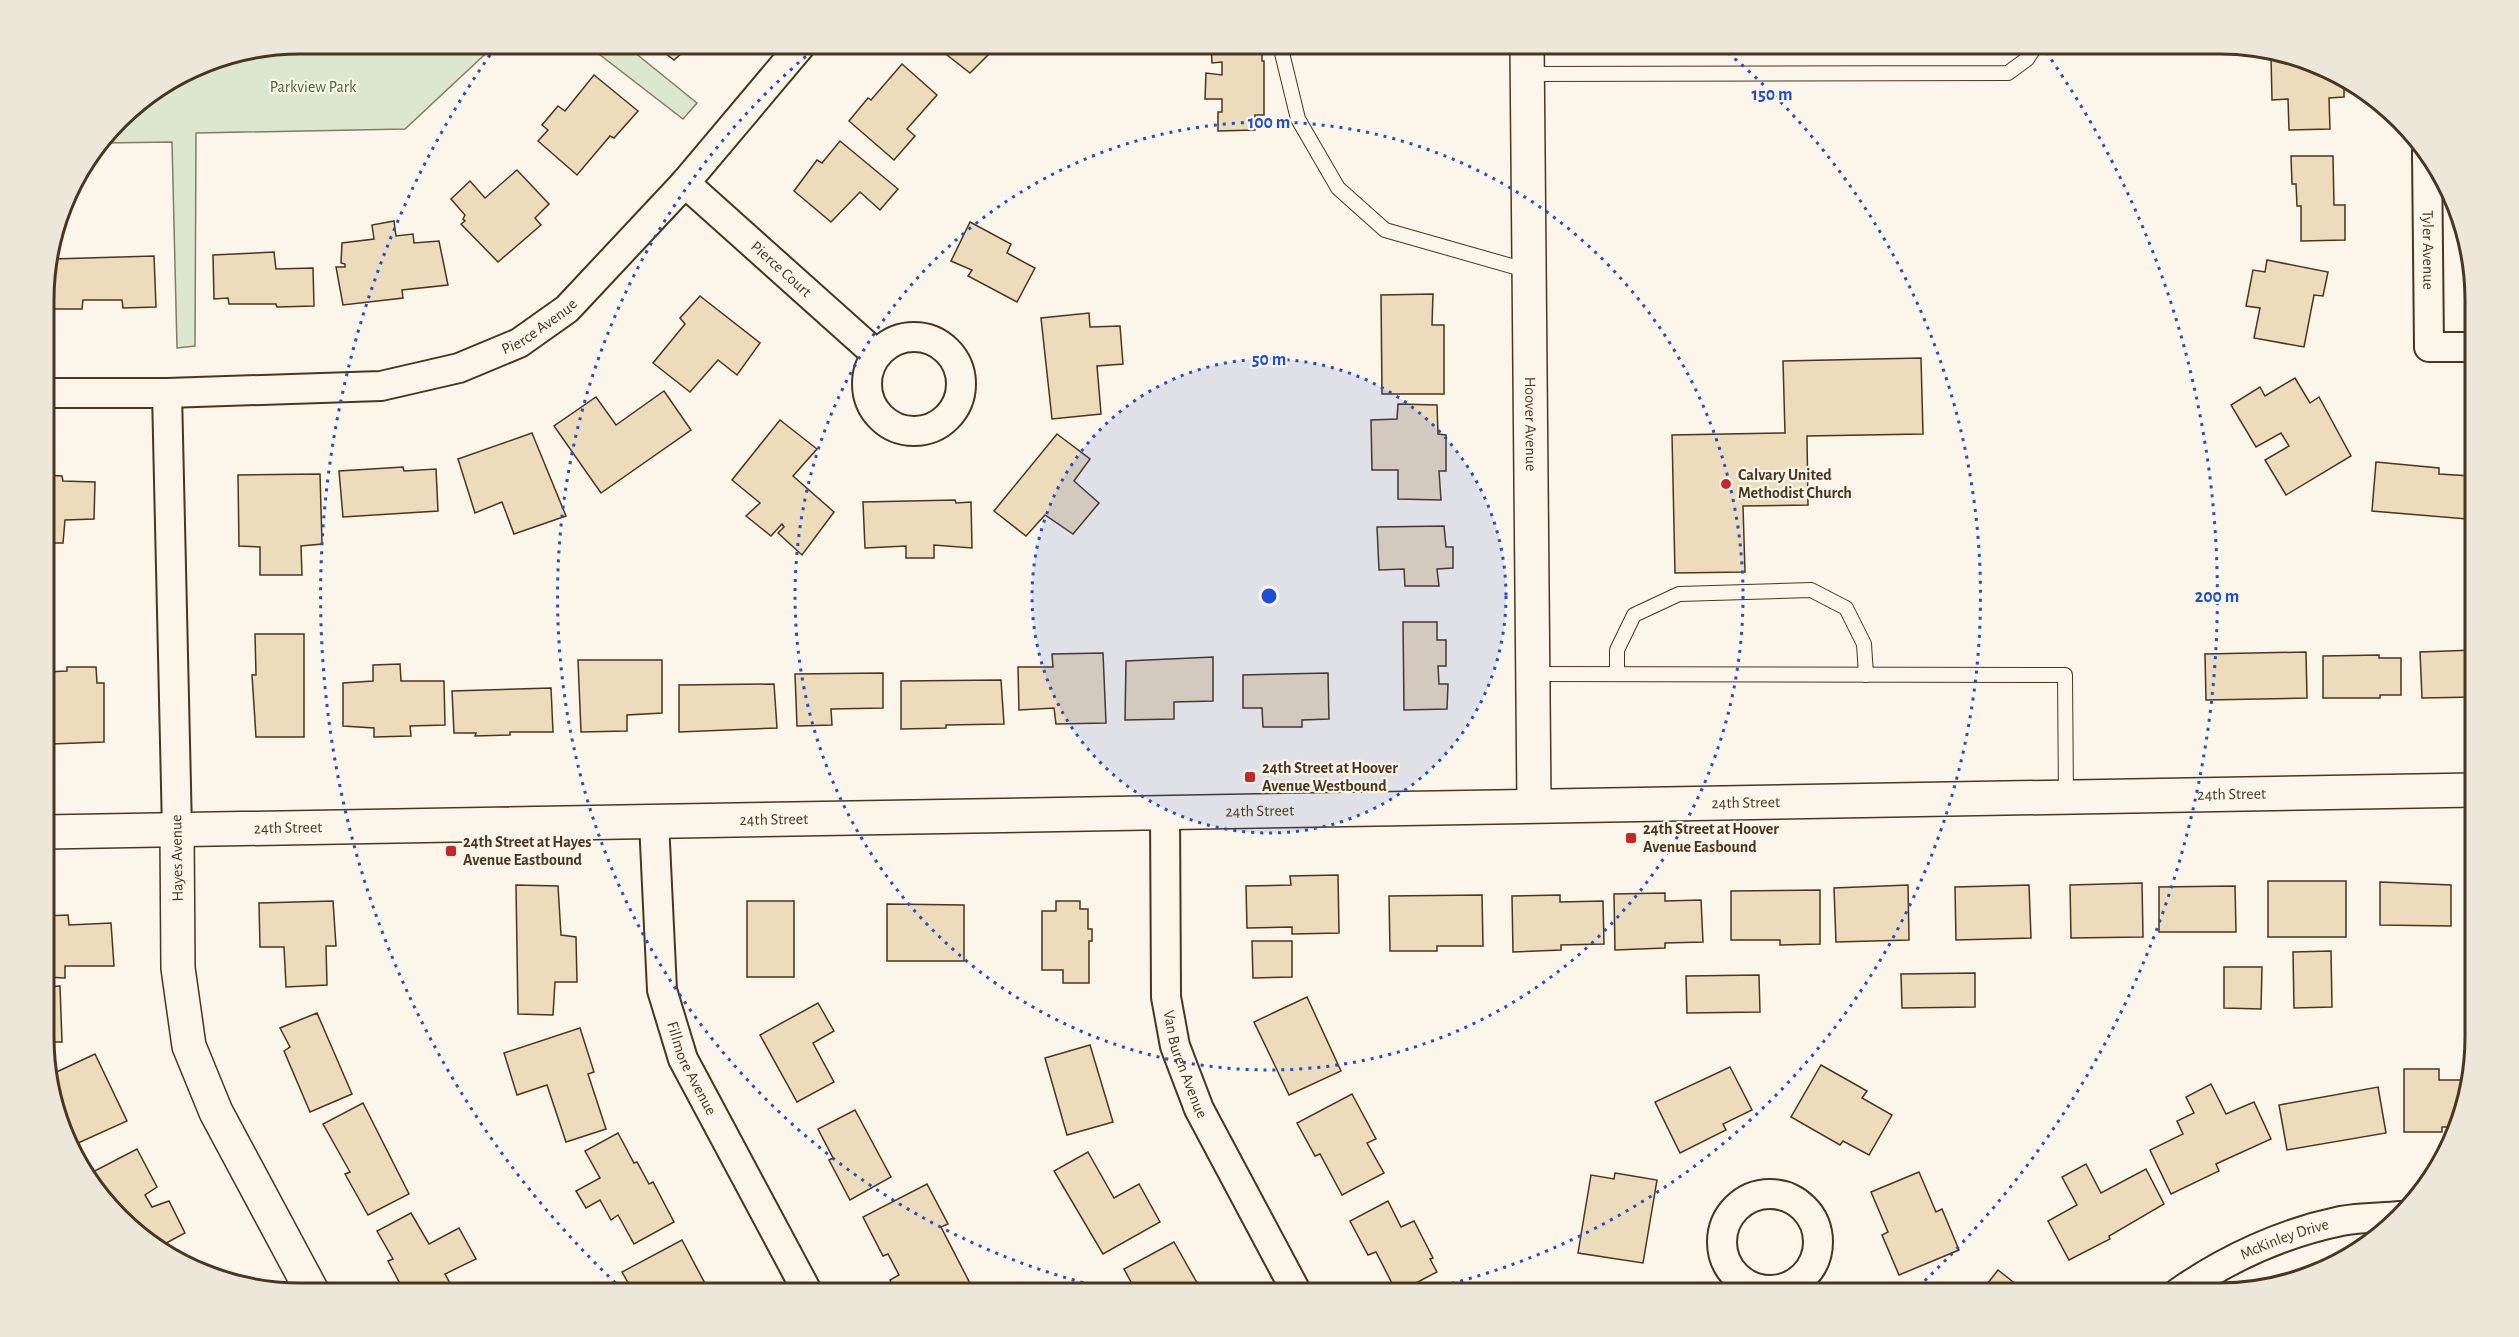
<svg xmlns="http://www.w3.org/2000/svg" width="2519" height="1337" font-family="'Alegreya Sans',sans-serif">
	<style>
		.green { fill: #dce7d0; stroke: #887966; stroke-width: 1.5 }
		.building { fill: #ecdcbc; stroke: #4a3520; stroke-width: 1.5 }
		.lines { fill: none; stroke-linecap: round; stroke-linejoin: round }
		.service-casing { stroke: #4a3520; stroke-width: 16 }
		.minor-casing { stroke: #4a3520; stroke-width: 32 }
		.tertiary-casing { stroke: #4a3520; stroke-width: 36 }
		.secondary-casing { stroke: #4a3520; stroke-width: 36 }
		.service { stroke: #fbf6e9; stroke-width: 14 }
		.minor { stroke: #fbf6e9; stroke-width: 28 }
		.tertiary { stroke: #fbf6e9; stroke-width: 33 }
		.secondary { stroke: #fbf6e9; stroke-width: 33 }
		.ring { fill: none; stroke: #1d4ed8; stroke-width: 3; stroke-dasharray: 3 6 }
		.poi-dot { fill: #c62828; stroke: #fbf6e9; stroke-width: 2 }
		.labels { text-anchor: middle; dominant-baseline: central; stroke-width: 4.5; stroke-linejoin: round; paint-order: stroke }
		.park-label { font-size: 16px; fill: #436837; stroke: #fbf6e9 }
		.street-label { font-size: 16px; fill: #4a3520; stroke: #fbf6e9 }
		.poi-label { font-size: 16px; font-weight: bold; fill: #4a3520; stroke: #fbf6e9; text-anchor: start }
		.rim { fill: none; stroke: #4a3520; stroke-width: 3 }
		.centre { fill: #1d4ed8; stroke: #fbf6e9; stroke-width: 3 }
		.ring-label { font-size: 18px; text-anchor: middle; font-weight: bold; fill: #1d4ed8; stroke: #fbf6e9; stroke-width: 4.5; stroke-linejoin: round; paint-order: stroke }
	</style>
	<rect width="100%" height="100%" fill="#fbf6e9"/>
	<g class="green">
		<polygon points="300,44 496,44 405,129 196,133 195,346 177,348 172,142 103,143 131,107 202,63"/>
		<polygon points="586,44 624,44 697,103 683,119"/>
	</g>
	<g class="building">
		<polygon points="653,44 692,44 674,60"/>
		<polygon points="933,44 989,44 985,49 990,53 970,73"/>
		<polygon points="1211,44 1262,44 1262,61 1264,61 1264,115 1255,115 1255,130 1218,131 1218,112 1222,112 1222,99 1205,99 1206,73 1222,75 1222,62 1212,63"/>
		<polygon points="2271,56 2333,70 2344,77 2344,97 2329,98 2330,129 2289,130 2288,99 2272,100"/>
		<polygon points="902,64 937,95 907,129 915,136 894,160 849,121 868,98 871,100"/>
		<polygon points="594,75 638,111 614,138 610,136 577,175 538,141 548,130 542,125 558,106 565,111"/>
		<polygon points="840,141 898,189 880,210 860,192 831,222 794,191 817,160 822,163"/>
		<polygon points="2291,156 2333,156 2334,205 2345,205 2345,240 2301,241 2301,206 2297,206 2296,184 2292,184"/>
		<polygon points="517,170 549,204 535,218 541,225 498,262 461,224 465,221 463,219 465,215 451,199 470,181 485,198"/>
		<polygon points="394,221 396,236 413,234 414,243 439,241 448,285 402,290 403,298 343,305 336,267 345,267 345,264 341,263 342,243 374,239 372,225"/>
		<polygon points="970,222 1011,244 1007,253 1035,268 1017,302 968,276 972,270 951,261"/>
		<polygon points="274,252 276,269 313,268 314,306 277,307 276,304 229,304 228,298 214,299 213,255"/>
		<polygon points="154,256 156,307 123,308 122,300 83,300 82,309 54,309 53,259"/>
		<polygon points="2267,260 2328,272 2323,296 2314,295 2304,347 2254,338 2260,308 2246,306 2253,270 2265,272"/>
		<polygon points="1433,294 1432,325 1444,325 1444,394 1382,394 1381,295"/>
		<polygon points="700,296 760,343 737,375 718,360 690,392 653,363 685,324 680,318"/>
		<polygon points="1089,313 1090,327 1120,326 1123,364 1097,366 1101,414 1052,419 1041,318"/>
		<polygon points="1921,358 1923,434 1807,436 1808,505 1743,506 1745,572 1675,573 1672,435 1785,433 1783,361"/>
		<polygon points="2295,378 2310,403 2319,397 2351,456 2286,495 2265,460 2289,446 2281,433 2256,447 2231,405 2260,387 2265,396"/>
		<polygon points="664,391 691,430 601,493 554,426 596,397 616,425"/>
		<polygon points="1398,404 1437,405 1438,434 1446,435 1446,471 1439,471 1441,500 1398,499 1398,470 1372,470 1371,420 1397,419"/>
		<polygon points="780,420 817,449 793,476 834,512 802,555 778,533 784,527 782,524 771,536 746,516 760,503 732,480"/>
		<polygon points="532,433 566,516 514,534 502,502 475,513 458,459"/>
		<polygon points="1057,434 1090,459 1074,481 1099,503 1073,534 1045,515 1026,536 994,511"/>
		<polygon points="2376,462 2439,468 2439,474 2471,476 2467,519 2372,511"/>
		<polygon points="403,467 404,471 436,469 438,511 343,517 339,471"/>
		<polygon points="320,474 322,544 301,546 302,575 260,575 260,547 239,546 238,475"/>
		<polygon points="44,475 62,476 63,481 95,482 94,519 65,520 63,543 45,543"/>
		<polygon points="955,500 956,503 971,502 972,548 934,545 934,558 906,558 906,546 865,548 863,502"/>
		<polygon points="1444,526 1446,547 1453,547 1453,568 1437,569 1439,586 1405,586 1404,569 1379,570 1377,527"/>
		<polygon points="1403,622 1437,622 1437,640 1446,640 1446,666 1438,666 1439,684 1448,684 1447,709 1404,710"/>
		<polygon points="255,634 304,634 304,737 256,737 252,675 256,675"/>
		<polygon points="2474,650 2475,697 2422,698 2420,652"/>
		<polygon points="2306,652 2307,698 2206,700 2205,654"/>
		<polygon points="1103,653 1106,723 1056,724 1054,708 1019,710 1018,667 1053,667 1052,654"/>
		<polygon points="2379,655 2379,658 2401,658 2401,695 2380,695 2380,698 2323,698 2323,656"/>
		<polygon points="1213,657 1213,701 1174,702 1174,719 1125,720 1126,661"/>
		<polygon points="578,660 662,660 662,713 627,715 627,731 581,732"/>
		<polygon points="400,664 401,681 444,681 445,725 410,726 411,736 374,737 374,728 343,726 343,683 373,681 373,665"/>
		<polygon points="67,667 96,667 97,683 104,683 104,742 52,744 51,735 45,735 45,672 67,671"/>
		<polygon points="883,673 883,708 831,709 832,725 797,726 795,674"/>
		<polygon points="1328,673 1329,719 1302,720 1302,727 1263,727 1262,708 1243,708 1243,675"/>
		<polygon points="1001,680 1004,724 946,725 946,728 901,729 901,681"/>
		<polygon points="774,684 777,728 679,732 679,685"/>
		<polygon points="551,688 553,732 510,732 510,735 475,736 476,733 454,733 452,691"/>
		<polygon points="1338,875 1339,933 1292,934 1292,927 1247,928 1246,886 1291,885 1290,876"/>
		<rect x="2268" y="881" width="78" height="56"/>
		<polygon points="2380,882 2451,885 2451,926 2380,925"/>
		<polygon points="2142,883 2143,937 2071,938 2070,885"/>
		<polygon points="516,885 558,886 561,935 576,937 577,982 555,982 553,1015 518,1014"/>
		<polygon points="1908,885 1909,940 1836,942 1834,888"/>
		<polygon points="2029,885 2031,938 1956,940 1955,887"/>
		<polygon points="2235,886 2236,932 2159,932 2159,887"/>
		<polygon points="1820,890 1820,944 1780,945 1780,940 1731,940 1731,891"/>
		<polygon points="1665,893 1665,901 1701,900 1703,942 1665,943 1665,948 1615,950 1614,894"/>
		<polygon points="1482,895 1483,946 1437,946 1437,951 1390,951 1389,896"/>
		<polygon points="1560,895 1560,902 1603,901 1604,944 1561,945 1561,950 1513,952 1512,896"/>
		<polygon points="333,901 336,946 326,946 327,985 286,987 284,947 260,947 259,903"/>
		<rect x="747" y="901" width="47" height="76"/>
		<polygon points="1056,901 1080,901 1080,909 1088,909 1088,929 1092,929 1092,941 1089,941 1089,983 1063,983 1063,970 1042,970 1042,911 1056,911"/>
		<polygon points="887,904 964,905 964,961 887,961"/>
		<polygon points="68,915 69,925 111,923 114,966 65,966 65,978 46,977 45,916"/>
		<polygon points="1252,941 1292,941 1292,977 1253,978"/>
		<polygon points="2331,951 2332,1007 2294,1008 2293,952"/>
		<polygon points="2224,967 2262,967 2261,1009 2224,1008"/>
		<polygon points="1975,973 1975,1007 1902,1008 1901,974"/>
		<polygon points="1759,975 1760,1012 1687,1013 1686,976"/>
		<polygon points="60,986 62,1042 46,1042 46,987"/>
		<polygon points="1307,997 1341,1071 1289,1095 1254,1022"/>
		<polygon points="818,1003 834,1031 813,1043 834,1082 797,1102 760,1035"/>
		<polygon points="317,1013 352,1094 310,1112 284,1051 290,1047 280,1028"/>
		<polygon points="580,1028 594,1072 588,1074 606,1129 566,1142 547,1085 517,1095 504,1053"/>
		<polygon points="1090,1045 1113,1122 1067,1135 1045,1058"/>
		<polygon points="95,1054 127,1121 76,1144 48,1076"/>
		<polygon points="1821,1065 1867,1091 1862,1098 1892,1115 1869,1155 1843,1141 1840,1145 1791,1117"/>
		<polygon points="1730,1067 1752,1110 1723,1124 1726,1130 1680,1153 1655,1102"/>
		<polygon points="2404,1069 2439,1069 2439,1080 2466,1080 2454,1127 2442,1127 2442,1132 2404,1132"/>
		<polygon points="2211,1084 2226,1114 2254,1102 2271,1139 2216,1164 2219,1171 2171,1194 2150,1150 2183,1134 2177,1121 2194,1113 2186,1097"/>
		<polygon points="2378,1087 2386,1133 2287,1150 2279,1105"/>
		<polygon points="1352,1094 1376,1139 1367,1143 1384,1173 1342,1195 1320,1154 1315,1156 1297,1123"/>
		<polygon points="363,1103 409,1194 368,1215 345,1174 350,1172 323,1124"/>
		<polygon points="855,1110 891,1177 850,1200 829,1160 833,1158 818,1129"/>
		<polygon points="618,1133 634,1163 637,1162 649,1184 653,1182 674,1222 634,1244 618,1215 611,1220 600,1200 586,1208 576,1191 600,1178 585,1151"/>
		<polygon points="137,1149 157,1187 145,1195 152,1207 169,1201 185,1233 157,1248 131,1230 85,1176"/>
		<polygon points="1088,1152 1114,1198 1139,1184 1160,1222 1103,1254 1054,1171"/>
		<polygon points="2086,1164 2101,1193 2146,1169 2164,1204 2109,1236 2110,1239 2069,1260 2048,1221 2077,1205 2062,1177"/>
		<polygon points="1919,1172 1936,1212 1942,1209 1959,1250 1899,1275 1882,1235 1888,1232 1871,1192"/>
		<polygon points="1615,1173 1657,1180 1643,1263 1578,1253 1591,1175 1614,1179"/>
		<polygon points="927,1184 948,1224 941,1227 975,1293 896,1293 890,1280 899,1275 888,1254 883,1256 863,1217"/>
		<polygon points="1388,1201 1401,1227 1414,1221 1433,1258 1430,1259 1437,1272 1397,1293 1376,1252 1368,1255 1350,1221"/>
		<polygon points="411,1213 429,1244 459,1228 476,1259 445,1274 451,1285 437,1293 405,1293 388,1261 393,1259 377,1231"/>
		<polygon points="682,1240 709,1291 705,1293 634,1293 622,1272"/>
		<polygon points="1174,1242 1200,1288 1194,1293 1137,1293 1124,1269"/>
		<polygon points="1998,1270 2027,1293 1980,1293"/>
	</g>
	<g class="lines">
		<g class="service-casing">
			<g id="service">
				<polyline points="1282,53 1298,119 1338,188 1385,230 1529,271"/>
				<polyline points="1528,74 2008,73 2027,59 2037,44"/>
				<polyline points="1533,674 2065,675 2066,797"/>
				<polyline points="1617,674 1617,650 1634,615 1679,594 1811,590 1846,608 1864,644 1866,675"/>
			</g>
		</g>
		<g class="minor-casing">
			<g id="minor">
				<path id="s1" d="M 2427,152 L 2429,347 L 2474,347"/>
				<path id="s2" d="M 685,183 L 876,354"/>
				<circle cx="914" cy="384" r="47"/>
				<path id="s3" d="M 44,393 L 167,393 L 381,386 L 459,368 L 519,343 L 567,309 L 685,183 L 802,44"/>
				<polyline points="167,393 177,830"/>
				<path id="s4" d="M 1165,812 L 1166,997 L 1175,1046 L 1199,1109 L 1297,1293"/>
				<path id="s5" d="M 654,822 L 662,990 L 683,1059 L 808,1293"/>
				<circle cx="1770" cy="1242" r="48"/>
				<path id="s6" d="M 2178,1293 C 2226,1259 2283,1233 2341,1221 C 2360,1217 2381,1218 2401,1216"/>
			</g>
		</g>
		<g class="tertiary-casing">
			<g id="tertiary">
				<path id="s7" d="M 1527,44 L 1534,805"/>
				<polyline points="177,830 178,968 189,1046 216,1112 313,1293"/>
			</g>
		</g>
		<g class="secondary-casing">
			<g id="secondary">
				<path id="s8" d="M 45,832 L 2475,790"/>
			</g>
		</g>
		<use href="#service" class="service"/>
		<use href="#minor" class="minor"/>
		<use href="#tertiary" class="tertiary"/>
		<use href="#secondary" class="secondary"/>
	</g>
	<circle cx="1269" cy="596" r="237" fill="#1d4ed8" fill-opacity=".12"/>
	<g class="ring">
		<circle cx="1269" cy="596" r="237"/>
		<circle cx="1269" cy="596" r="474"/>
		<path d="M1127 1293A711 711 0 0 1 817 47M1721 47A711 711 0 0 1 1411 1293"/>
		<path d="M622 1289A948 948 0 0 1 497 45M2041 45A948 948 0 0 1 1916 1289"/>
	</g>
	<g class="poi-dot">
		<circle cx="1726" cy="484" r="6"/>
		<rect x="1244" y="771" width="12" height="12" rx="3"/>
		<rect x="1625" y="832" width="12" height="12" rx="3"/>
		<rect x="445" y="845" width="12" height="12" rx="3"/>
	</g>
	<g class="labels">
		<g class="park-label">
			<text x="313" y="87">Parkview Park</text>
		</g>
		<g class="street-label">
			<text stroke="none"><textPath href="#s1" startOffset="98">Tyler Avenue</textPath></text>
			<text stroke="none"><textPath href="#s2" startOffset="129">Pierce Court</textPath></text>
			<text stroke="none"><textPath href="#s3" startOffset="508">Pierce Avenue</textPath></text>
			<text stroke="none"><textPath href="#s7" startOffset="380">Hoover Avenue</textPath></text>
			<text stroke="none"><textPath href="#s8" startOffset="2187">24th Street</textPath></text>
			<text stroke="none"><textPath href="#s8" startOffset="1701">24th Street</textPath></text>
			<text stroke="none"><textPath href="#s8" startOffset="1215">24th Street</textPath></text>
			<text stroke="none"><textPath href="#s8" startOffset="729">24th Street</textPath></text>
			<text stroke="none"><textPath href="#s8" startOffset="243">24th Street</textPath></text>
			<text transform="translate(177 858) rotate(-91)">Hayes Avenue</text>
			<text stroke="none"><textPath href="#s4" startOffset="255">Van Buren Avenue</textPath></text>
			<text stroke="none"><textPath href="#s5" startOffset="252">Fillmore Avenue</textPath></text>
			<text stroke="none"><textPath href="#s6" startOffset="120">McKinley Drive</textPath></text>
		</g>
		<g class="poi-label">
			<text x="1738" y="475">Calvary United<tspan x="1738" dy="18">Methodist Church</tspan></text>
			<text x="1262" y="768">24th Street at Hoover<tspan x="1262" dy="18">Avenue Westbound</tspan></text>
			<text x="1643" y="829">24th Street at Hoover<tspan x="1643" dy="18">Avenue Easbound</tspan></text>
			<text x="463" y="842">24th Street at Hayes<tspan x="463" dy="18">Avenue Eastbound</tspan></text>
		</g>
	</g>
	<path d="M0 0H2519V1337H0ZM300 54H2219A246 246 0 0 1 2465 300V1037A246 246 0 0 1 2219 1283H300A246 246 0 0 1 54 1037V300A246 246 0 0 1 300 54Z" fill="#ede7d9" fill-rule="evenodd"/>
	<path class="rim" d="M300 54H2219A246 246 0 0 1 2465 300V1037A246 246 0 0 1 2219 1283H300A246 246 0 0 1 54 1037V300A246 246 0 0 1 300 54Z"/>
	<circle cx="1269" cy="596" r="9" class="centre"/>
	<g class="ring-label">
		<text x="1772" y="100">150 m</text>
		<text x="1269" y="128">100 m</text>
		<text x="1269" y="365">50 m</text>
		<text x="2217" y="602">200 m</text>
	</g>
</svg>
